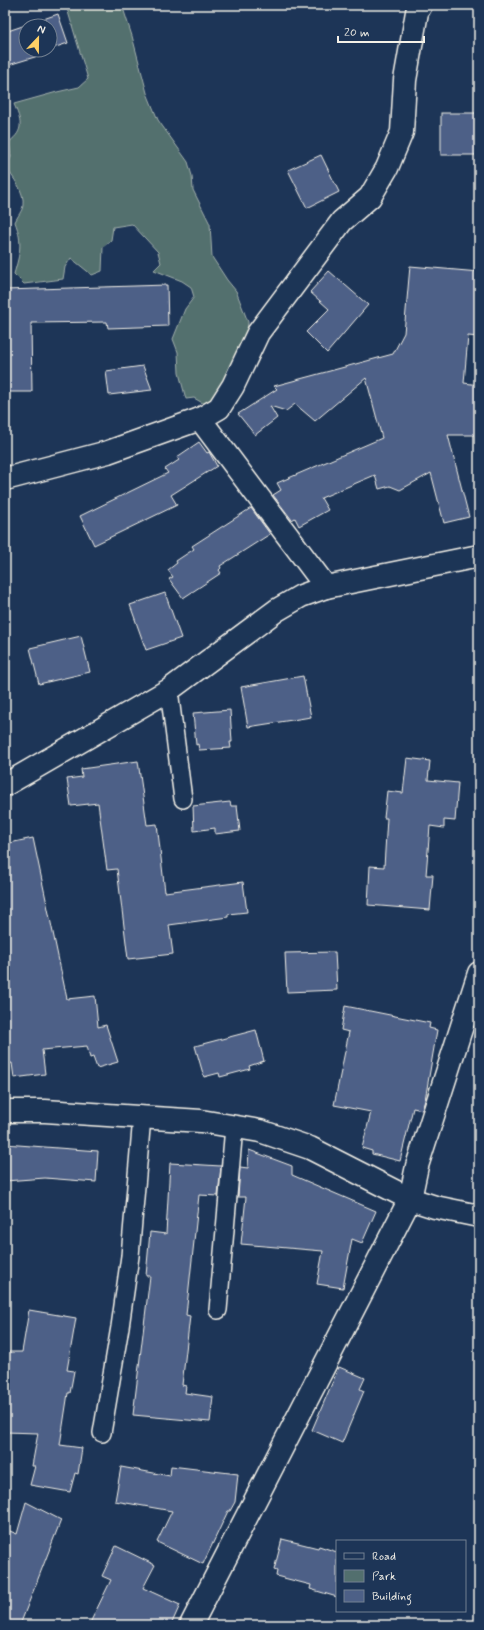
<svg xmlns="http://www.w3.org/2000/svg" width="484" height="1630" font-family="Mynerve,sans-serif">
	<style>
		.green { fill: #526f6e; stroke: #a3b0ab }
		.building { fill: #4d6087; stroke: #f4f1e8 }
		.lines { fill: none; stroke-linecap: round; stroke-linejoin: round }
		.service-casing { stroke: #f4f1e8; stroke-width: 20 }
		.minor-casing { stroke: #f4f1e8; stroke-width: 25 }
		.tertiary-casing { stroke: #f4f1e8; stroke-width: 25 }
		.service { stroke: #1d3557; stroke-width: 17 }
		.minor { stroke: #1d3557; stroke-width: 22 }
		.tertiary { stroke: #1d3557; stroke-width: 22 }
	</style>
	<rect width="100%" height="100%" fill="#1d3557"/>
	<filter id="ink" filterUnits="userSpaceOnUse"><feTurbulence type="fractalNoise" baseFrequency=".025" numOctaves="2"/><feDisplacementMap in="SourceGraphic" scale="8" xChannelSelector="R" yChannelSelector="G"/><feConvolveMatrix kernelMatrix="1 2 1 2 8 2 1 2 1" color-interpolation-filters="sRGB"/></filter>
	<g filter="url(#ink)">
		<path class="green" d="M 66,5 L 122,5 L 132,36 L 147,93 L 158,120 L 188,162 L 192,176 L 193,190 L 210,224 L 212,257 L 227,280 L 236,291 L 248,322 L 247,334 L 222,384 L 206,405 L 194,398 L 186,399 L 179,373 L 178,352 L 173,339 L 185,309 L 194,297 L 191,287 L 182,281 L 154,270 L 161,263 L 158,252 L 132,224 L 113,227 L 111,240 L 103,247 L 102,271 L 92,275 L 71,258 L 65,267 L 63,279 L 24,284 L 14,274 C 20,253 23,243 15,222 C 17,217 23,210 23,205 C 25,192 13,177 6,168 L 11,157 L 9,142 C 25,130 21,121 14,104 L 57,92 L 79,87 L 88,79 Z"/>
		<g class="building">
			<polygon points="58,14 68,43 50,49 50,26 26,26 26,50 47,50 37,53 38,56 5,66 5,32"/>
			<rect x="441" y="113" width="38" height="42"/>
			<polygon points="321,155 339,192 307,208 288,170"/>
			<polygon points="410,266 479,272 479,337 468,336 464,383 479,385 479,435 448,435 469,517 444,523 431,473 400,490 390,486 379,489 375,475 321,498 328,510 299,526 295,518 292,520 273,495 281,490 277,483 382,438 366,378 315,421 295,404 286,411 270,406 277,418 255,435 238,414 277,389 274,386 393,354 404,333"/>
			<polygon points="329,271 368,305 327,353 306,332 329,309 310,292"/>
			<polygon points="167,285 168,326 108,328 107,322 31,323 32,392 5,392 5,290"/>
			<polygon points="143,366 152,390 109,395 106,371"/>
			<polygon points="199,442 207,453 209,452 217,466 171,495 177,505 94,545 80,516 168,473 165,469 179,460 177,457"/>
			<polygon points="251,508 270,534 220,566 221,568 219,570 221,573 183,598 169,579 173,577 168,570 177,563 176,561 194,549 192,546"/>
			<polygon points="165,593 181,638 146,650 130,605"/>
			<polygon points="81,636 90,672 39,684 30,648"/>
			<polygon points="303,676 311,717 248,727 241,687"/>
			<polygon points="230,710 232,742 230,742 231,748 199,750 198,744 196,745 193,713"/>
			<polygon points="407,758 430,761 428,780 458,783 455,821 444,820 444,828 430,826 426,875 433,875 430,910 368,905 370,866 384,867 387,818 384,818 387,791 403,793"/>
			<polygon points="138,761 147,825 157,824 165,892 243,882 247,912 228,914 228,917 169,925 173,954 128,959 117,869 107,870 98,803 71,806 67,779 82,777 81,769"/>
			<polygon points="230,802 231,806 237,806 240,831 215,834 215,828 194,831 193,806"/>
			<polygon points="33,838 67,999 95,996 98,1027 106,1025 118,1062 97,1068 93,1057 90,1058 87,1046 42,1050 45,1074 14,1078 12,1063 5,1064 5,844"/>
			<polygon points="335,952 337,990 287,992 285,953"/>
			<polygon points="345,1006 430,1023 429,1028 437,1030 425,1100 422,1110 413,1108 400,1161 372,1154 372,1151 362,1148 371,1112 334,1105 349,1032 341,1030"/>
			<polygon points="256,1030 264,1061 249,1066 250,1069 220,1077 219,1073 204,1077 195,1046"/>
			<polygon points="5,1144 98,1151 96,1182 45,1178 5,1181"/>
			<polygon points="249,1150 292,1166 292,1175 376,1211 362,1243 352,1239 343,1288 317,1284 323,1251 241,1244 246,1197 238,1197 240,1167 248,1168"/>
			<polygon points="170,1163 221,1166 218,1196 199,1195 186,1315 190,1316 182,1385 186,1386 185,1393 213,1397 210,1422 133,1415 150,1276 146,1276 150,1232 166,1234"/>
			<polygon points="29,1310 76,1318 67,1370 74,1371 70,1393 68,1393 60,1445 82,1448 78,1474 75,1473 70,1492 30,1485 35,1466 32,1466 38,1433 5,1432 5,1352 22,1352"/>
			<polygon points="339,1367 365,1378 360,1389 364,1391 342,1443 312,1430"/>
			<polygon points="171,1466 238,1474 235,1502 230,1511 228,1511 203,1564 157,1542 172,1511 115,1501 121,1467 170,1476"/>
			<polygon points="26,1502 61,1520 20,1625 5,1625 5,1529 17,1534"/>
			<polygon points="282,1539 318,1548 319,1546 337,1552 337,1597 310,1589 311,1585 276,1576 277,1571 274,1570"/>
			<polygon points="116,1546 155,1565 143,1588 180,1605 171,1625 89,1625 111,1580 102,1576"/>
		</g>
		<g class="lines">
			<g class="service-casing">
				<g id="service">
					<polyline points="169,690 183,799"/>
					<polyline points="218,1310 234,1127"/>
					<polyline points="102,1433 120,1327 130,1256 142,1117"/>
				</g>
			</g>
			<g class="minor-casing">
				<g id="minor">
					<polyline points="200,419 326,587"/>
					<polyline points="5,479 108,452 200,419 219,408 233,386 258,333 342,221 370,197 387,168 402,132 405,80 417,12 421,5"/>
					<polyline points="5,785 169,690 277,610 301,596 326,587 479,556"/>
					<polyline points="191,1625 410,1199 417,1166 479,973"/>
				</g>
			</g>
			<g class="tertiary-casing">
				<polyline id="tertiary" points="5,1111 45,1111 201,1121 260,1131 310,1148 410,1199 435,1207 479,1216"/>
			</g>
			<use href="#service" class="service"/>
			<use href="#minor" class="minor"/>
			<use href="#tertiary" class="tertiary"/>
		</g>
	</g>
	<rect width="484" height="1630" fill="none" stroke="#1d3557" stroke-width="20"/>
	<rect x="10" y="10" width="464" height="1610" fill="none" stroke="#f4f1e8" stroke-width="1.5" filter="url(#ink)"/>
	<rect x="336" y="1540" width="130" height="72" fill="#1d3557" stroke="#738091"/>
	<rect x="344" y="1553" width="20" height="6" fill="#1d3557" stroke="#738091"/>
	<text x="372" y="1560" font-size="12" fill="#f4f1e8">Road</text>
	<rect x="344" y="1570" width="20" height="12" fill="#526f6e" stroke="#738091"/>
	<text x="372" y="1580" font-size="12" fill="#f4f1e8">Park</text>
	<rect x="344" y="1590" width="20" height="12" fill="#4d6087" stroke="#738091"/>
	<text x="372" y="1600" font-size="12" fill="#f4f1e8">Building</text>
	<g transform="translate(38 38) rotate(22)"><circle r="19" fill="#1d3557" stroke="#738091"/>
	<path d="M0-3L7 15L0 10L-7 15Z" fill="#ffd166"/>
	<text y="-6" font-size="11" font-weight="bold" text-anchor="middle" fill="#f4f1e8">N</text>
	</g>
	<path d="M338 36v6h86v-6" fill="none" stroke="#f4f1e8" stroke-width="2"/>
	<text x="344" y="36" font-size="12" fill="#f4f1e8" stroke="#1d3557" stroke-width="3" paint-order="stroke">20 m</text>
</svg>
